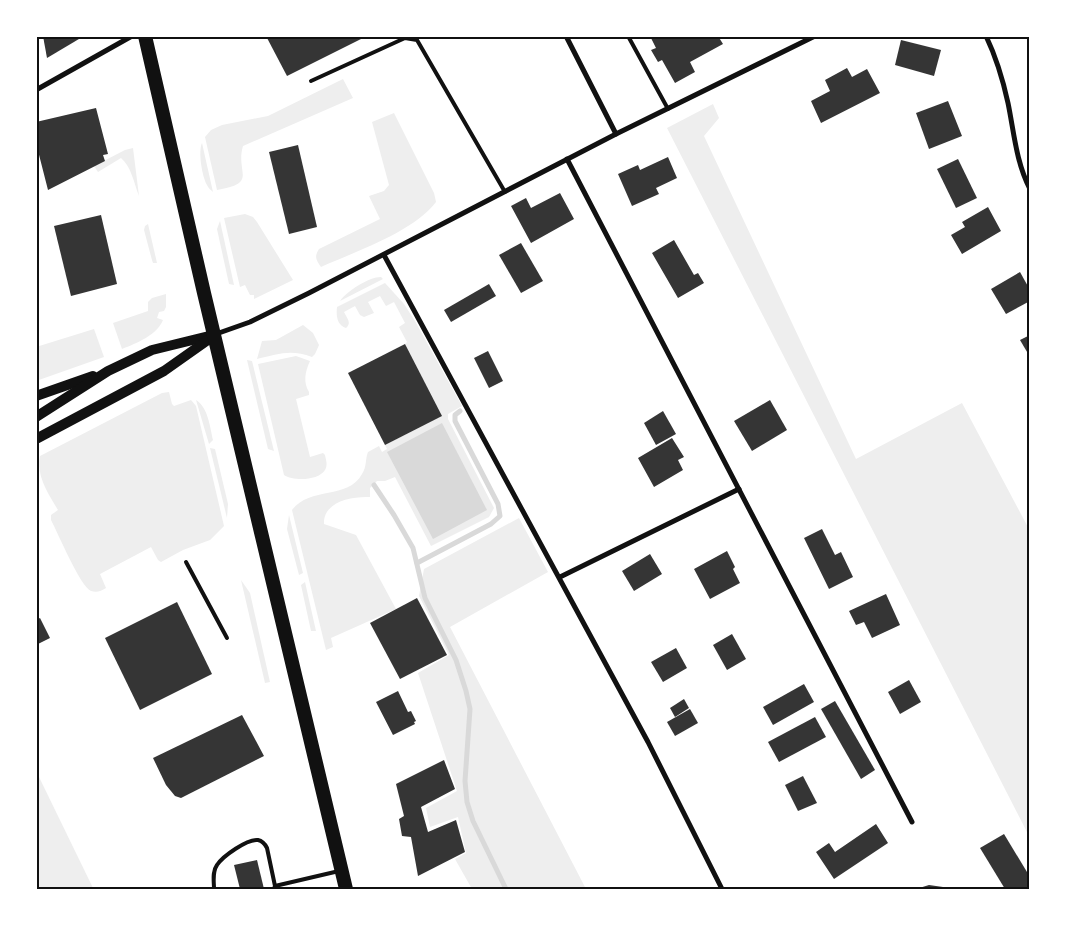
<svg xmlns="http://www.w3.org/2000/svg" width="1066" height="925" font-family="'Asap Condensed',sans-serif">
	<style>
		.green { fill: #eee }
		.water { fill: #d9d9d9 }
		.lines { fill: none; stroke-linecap: round; stroke-linejoin: round }
		.stream { stroke: #d9d9d9; stroke-width: 5 }
		.building { fill: #353535 }
		.service { stroke: #111; stroke-width: 4 }
		.minor { stroke: #111; stroke-width: 5 }
		.secondary { stroke: #111; stroke-width: 10 }
		.trunk { stroke: #111; stroke-width: 14 }
		.neatline { fill: none; stroke: #111; stroke-width: 2 }
	</style>
	<rect width="100%" height="100%" fill="#fff"/>
	<g class="green">
		<path d="M 343,79 L 353,98 L 243,146 C 235,173 259,183 217,190 L 205,137 L 211,130 L 222,125 L 268,116 Z"/>
		<polygon points="713,104 719,118 704,136 856,459 962,403 1030,531 1030,838 667,128"/>
		<path d="M 394,113 L 434,193 L 436,202 C 412,233 356,251 321,267 C 316,260 314,257 319,249 L 380,219 L 369,196 L 384,191 L 389,185 L 372,122 Z"/>
		<path d="M 202,143 L 213,192 C 211,190 208,188 207,185 C 202,176 198,152 202,143 Z"/>
		<path d="M 133,148 L 139,196 C 134,183 131,166 121,158 L 98,172 L 94,166 L 125,150 Z"/>
		<polygon points="245,214 253,217 257,222 293,280 254,299 254,295 250,295 245,285 240,287 224,218"/>
		<polygon points="220,221 234,285 229,284 217,229"/>
		<polygon points="148,224 157,263 153,263 152,260 144,230 145,226"/>
		<path d="M 381,277 L 383,279 L 340,301 C 347,291 369,277 381,277 Z"/>
		<path d="M 385,283 L 404,304 L 415,321 L 462,406 L 448,414 L 448,419 L 494,508 L 489,517 L 431,546 L 395,477 L 385,481 L 377,481 L 370,488 L 370,497 C 353,496 323,501 324,524 L 356,535 L 396,609 L 331,638 L 333,647 L 326,650 L 292,510 C 310,486 348,500 362,474 C 367,467 365,459 368,452 L 379,446 L 382,452 L 387,449 L 385,445 L 441,416 L 405,344 L 407,342 L 399,327 L 405,323 L 394,302 L 386,306 L 380,296 L 368,302 L 374,313 L 364,317 L 360,315 L 355,306 L 344,312 C 347,318 352,323 346,328 C 337,325 336,316 337,307 Z"/>
		<path d="M 166,294 L 166,307 L 164,311 L 159,312 L 157,318 L 163,320 C 157,335 137,343 122,349 L 113,323 L 148,311 L 148,302 L 152,298 Z"/>
		<path d="M 303,325 L 313,333 L 319,345 L 315,354 L 312,357 C 291,349 278,354 257,359 L 262,341 L 276,340 Z"/>
		<polygon points="94,329 104,357 36,381 36,347"/>
		<path d="M 296,356 L 310,361 C 305,372 303,382 309,392 L 309,395 L 296,399 L 310,457 L 323,453 L 325,455 C 326,460 328,465 325,470 C 318,481 293,481 284,475 L 258,364 Z"/>
		<polygon points="247,360 252,361 274,451 268,449"/>
		<path d="M 169,392 L 172,404 L 174,406 L 191,400 L 196,406 L 224,526 L 210,540 L 183,550 L 161,562 L 158,560 L 151,547 L 100,574 L 106,588 C 101,591 97,593 91,591 C 80,586 58,533 51,520 L 51,515 L 58,510 C 48,493 36,476 40,456 L 162,393 Z"/>
		<path d="M 196,400 C 208,407 210,427 213,440 L 209,444 Z"/>
		<polygon points="210,448 215,449 228,504 227,518"/>
		<polygon points="289,515 303,573 299,575 287,529"/>
		<polygon points="519,518 548,572 450,627 586,889 472,889 455,859 466,853 458,817 430,827 426,808 457,791 418,673 449,655 419,596 424,569"/>
		<polygon points="241,580 250,593 270,682 265,683"/>
		<polygon points="305,582 316,631 311,631 301,585"/>
		<polygon points="39,777 93,888 91,889 36,889 36,779"/>
	</g>
	<polygon class="water" points="442,423 487,510 433,539 387,452"/>
	<g class="lines">
		<g class="stream">
			<polyline points="374,485 394,515 413,548 425,598 456,660 466,691 470,709 465,781 467,802 473,821 506,889"/>
			<polyline points="417,563 491,524 500,516 498,504 455,421 455,415 460,411"/>
		</g>
	</g>
	<g class="building">
		<polygon points="43,36 84,36 47,58"/>
		<polygon points="266,36 367,36 287,76"/>
		<polygon points="650,36 718,36 723,44 690,62 695,72 675,83 662,60 658,62 651,50 656,48"/>
		<polygon points="901,40 941,50 934,76 895,65"/>
		<polygon points="847,68 852,77 867,69 880,93 821,123 811,101 830,91 825,80"/>
		<polygon points="948,101 962,136 929,149 916,113"/>
		<polygon points="96,108 108,154 103,155 105,161 48,190 36,143 36,122"/>
		<polygon points="298,145 317,227 289,234 269,152"/>
		<polygon points="668,157 677,178 656,188 659,194 632,206 618,174 638,165 640,170"/>
		<polygon points="958,159 977,198 956,208 937,169"/>
		<polygon points="560,193 574,219 531,243 511,206 526,198 531,208"/>
		<polygon points="988,207 1001,231 962,254 951,235 965,227 962,222"/>
		<polygon points="101,215 117,284 71,296 54,226"/>
		<polygon points="674,240 694,275 698,273 704,283 678,298 652,253"/>
		<polygon points="521,243 543,281 521,293 499,255"/>
		<polygon points="1020,272 1030,290 1030,301 1006,314 991,289"/>
		<polygon points="489,284 496,296 451,322 444,310"/>
		<polygon points="1030,335 1030,357 1020,340"/>
		<polygon points="405,344 442,416 385,445 348,373"/>
		<polygon points="488,351 503,381 489,388 474,358"/>
		<polygon points="770,400 787,430 752,451 734,421"/>
		<polygon points="663,411 676,434 656,445 644,423"/>
		<polygon points="672,438 684,457 678,460 683,470 654,487 638,458"/>
		<polygon points="822,529 835,555 841,552 853,577 829,589 804,538"/>
		<polygon points="727,551 735,567 733,569 740,583 710,599 694,569"/>
		<polygon points="650,554 662,574 634,591 622,571"/>
		<polygon points="886,594 900,625 872,638 864,622 856,625 849,611"/>
		<polygon points="417,598 447,655 400,679 370,623"/>
		<polygon points="177,602 212,674 140,710 105,638"/>
		<polygon points="40,618 50,638 36,645 36,620"/>
		<polygon points="732,634 746,659 727,670 713,645"/>
		<polygon points="676,648 687,668 663,682 651,662"/>
		<polygon points="909,680 921,702 900,714 888,692"/>
		<polygon points="804,684 814,702 773,725 763,707"/>
		<polygon points="398,691 408,712 411,711 416,721 414,722 415,724 393,735 376,702"/>
		<polygon points="684,699 689,708 675,717 670,708"/>
		<polygon points="835,701 875,770 861,779 821,709"/>
		<polygon points="690,709 698,723 675,736 667,722"/>
		<polygon points="242,715 264,756 181,798 175,796 166,785 153,758"/>
		<polygon points="815,717 826,737 779,762 768,742"/>
		<polygon points="444,760 455,789 421,807 428,832 456,820 465,852 418,876 411,837 402,836 399,819 404,816 396,784"/>
		<polygon points="803,776 817,803 798,811 785,785"/>
		<polygon points="876,824 888,843 834,879 816,852 829,843 835,852"/>
		<polygon points="1004,834 1030,877 1030,889 1005,889 980,848"/>
		<polygon points="257,860 264,889 240,889 234,865"/>
		<polygon points="929,885 943,887 947,889 916,889"/>
	</g>
	<g class="lines">
		<g class="service">
			<polyline points="628,36 668,109"/>
			<polyline points="311,81 405,38 417,40 505,192"/>
			<polyline points="186,562 227,638"/>
			<path d="M 214,889 C 214,881 212,872 217,865 C 223,856 247,839 258,840 C 263,841 265,844 267,848 L 275,886"/>
			<polyline points="274,889 275,886 339,871"/>
		</g>
		<g class="minor">
			<polyline points="566,36 616,134"/>
			<path d="M 986,36 C 996,57 1003,80 1008,103 C 1014,132 1016,162 1030,189"/>
			<polyline points="36,90 132,36"/>
			<polyline points="567,159 912,822"/>
			<polyline points="384,255 648,742 722,889"/>
			<polyline points="216,334 250,322 309,293 616,134 815,36"/>
			<polyline points="560,577 739,489"/>
		</g>
		<g class="secondary">
			<polyline points="36,396 93,376"/>
			<polyline points="36,417 108,371 152,350 209,336"/>
			<polyline points="36,439 164,371 215,335"/>
		</g>
		<polyline class="trunk" points="145,36 204,293 346,889"/>
	</g>
	<rect width="1066" height="925" fill="none" stroke="#ffffff" stroke-width="75"/>
	<rect x="38" y="38" width="990" height="850" class="neatline"/>
</svg>
